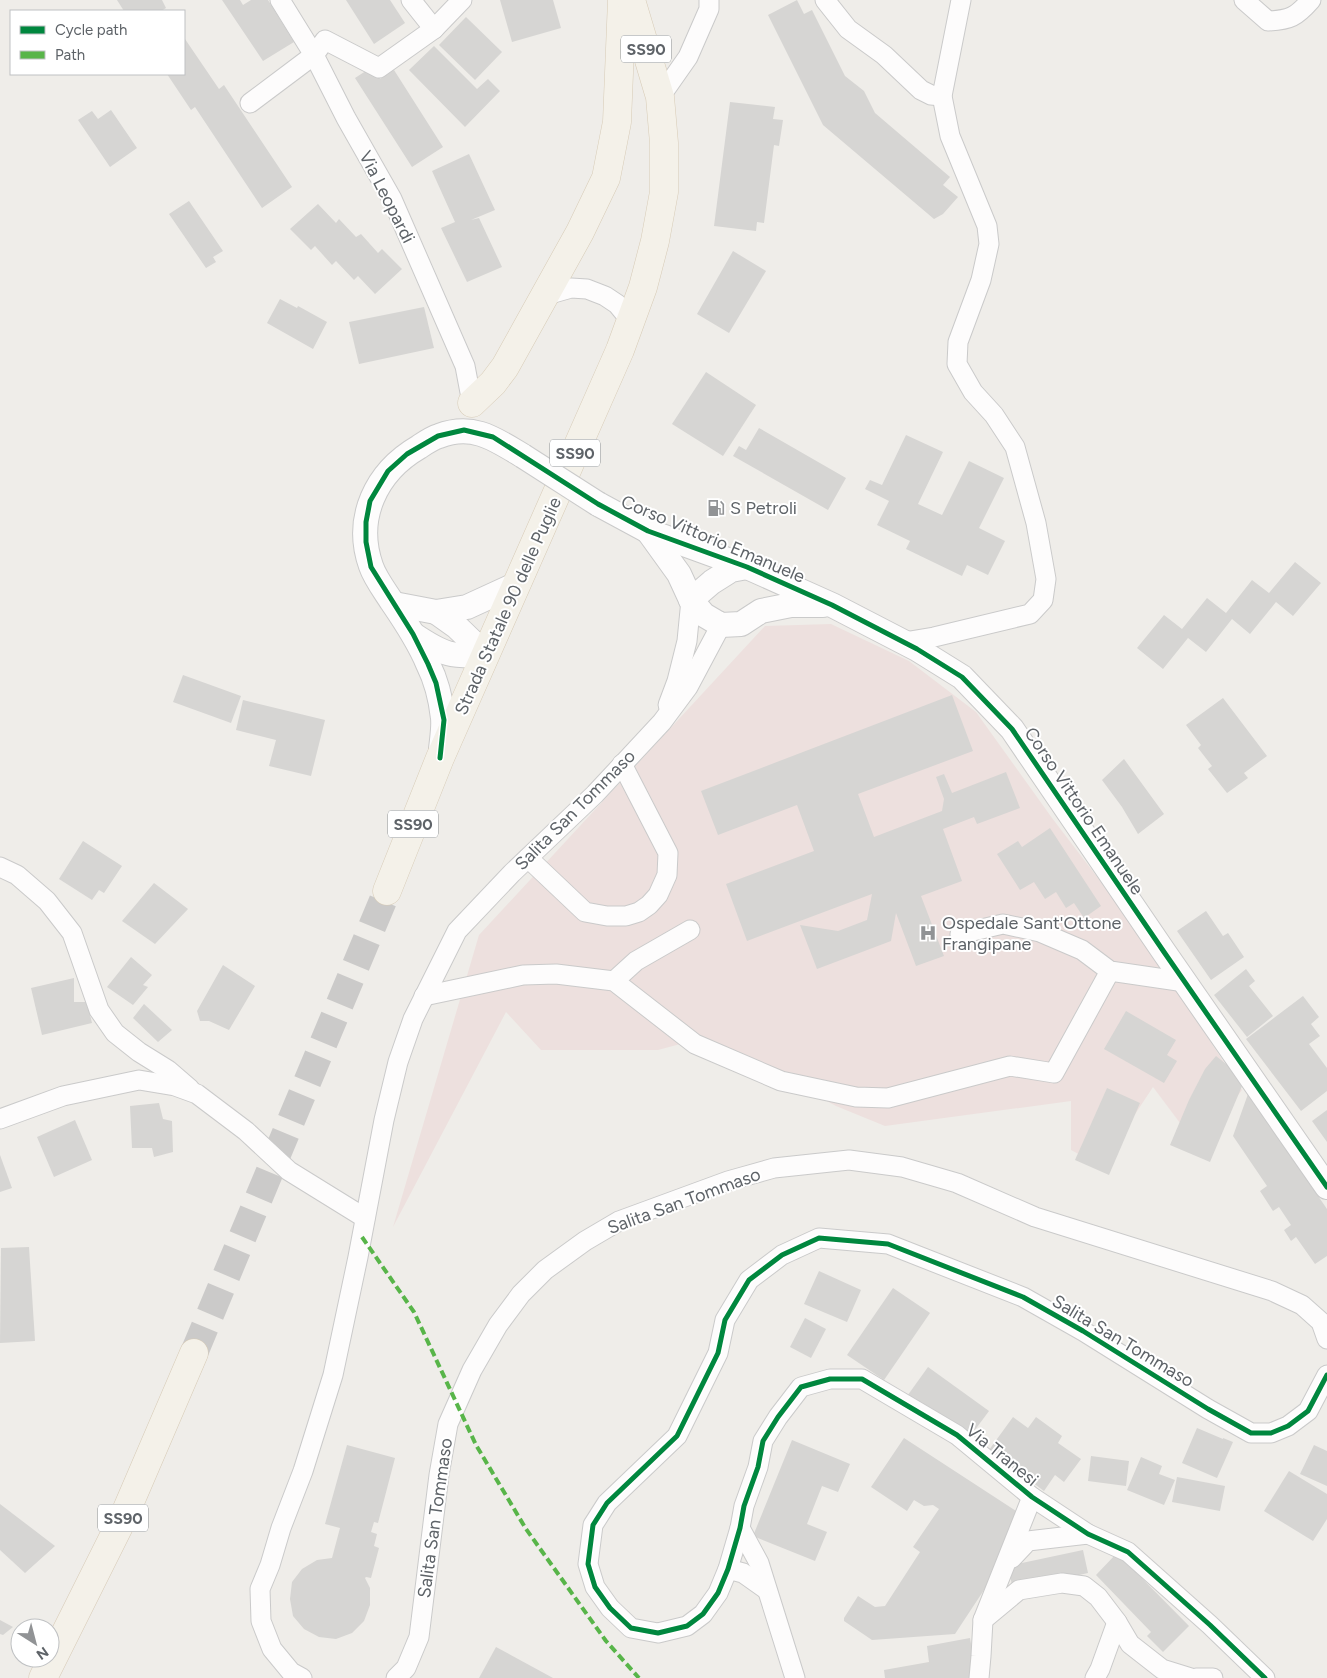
<svg xmlns="http://www.w3.org/2000/svg" width="1327" height="1678" font-family="Figtree,sans-serif">
	<style>
		.medical { fill: #ede0de }
		.building { fill: #d6d5d3 }
		.lines { fill: none; stroke-linecap: round; stroke-linejoin: round }
		.primary-tunnel { stroke: #cbcac9; stroke-width: 28; stroke-dasharray: 28 14; stroke-linecap: butt }
		.minor-casing { stroke: #cacaca; stroke-width: 21 }
		.tertiary-casing { stroke: #cacaca; stroke-width: 26 }
		.primary-casing { stroke: #d7cbb6; stroke-width: 29 }
		.minor { stroke: #fdfcfc; stroke-width: 19 }
		.tertiary { stroke: #fdfcfc; stroke-width: 24 }
		.primary { stroke: #f4f1e9; stroke-width: 28 }
		.tertiary-bridge-casing { stroke: #cacaca; stroke-width: 26; stroke-linecap: butt }
		.tertiary-bridge { stroke: #fdfcfc; stroke-width: 24 }
		.quiet { stroke: #58b549; stroke-width: 4; stroke-dasharray: 8 4; stroke-linecap: butt }
		.cycleway-casing { stroke: #fff; stroke-width: 8 }
		.cycleway { stroke: #00873e; stroke-width: 5 }
		.labels { text-anchor: middle; dominant-baseline: central; stroke-width: 4; stroke-linejoin: round; paint-order: stroke }
		.shield { fill: #fff; stroke: #8e9295; stroke-width: 1 }
		.shield-label { font-size: 16px; font-weight: bold; fill: #5e6368 }
		.street-label { font-size: 18px; fill: #5e6368; stroke: #fff }
		.poi-label { font-size: 18px; fill: #5e6368; stroke: #fff; text-anchor: start }
	</style>
	<rect width="100%" height="100%" fill="#efede9"/>
	<polygon class="medical" points="831,624 909,661 976,712 1052,818 1137,929 1242,1090 1209,1133 1183,1127 1153,1087 1101,1166 1071,1150 1071,1101 885,1126 836,1106 799,1086 684,1043 658,1050 541,1050 506,1012 393,1227 479,935 765,626"/>
	<g class="building">
		<polygon points="117,0 162,0 166,8 161,11 124,11"/>
		<polygon points="222,0 240,0 243,5 251,0 268,0 294,42 263,61"/>
		<polygon points="346,0 390,0 405,23 374,44"/>
		<polygon points="500,0 553,0 561,28 512,42"/>
		<polygon points="797,0 804,14 812,10 845,76 864,91 875,113 950,177 943,185 958,197 943,214 934,219 823,125 768,15"/>
		<polygon points="466,17 502,52 475,80 439,45"/>
		<polygon points="185,39 219,89 224,85 292,187 262,208 195,107 191,110 167,74 184,74 184,40"/>
		<polygon points="434,46 477,89 488,79 500,91 465,127 409,70"/>
		<polygon points="372,67 380,79 394,70 443,147 412,167 355,78"/>
		<polygon points="730,102 775,107 773,119 783,120 779,146 774,145 764,223 757,222 756,231 714,226"/>
		<polygon points="111,110 137,148 110,167 78,120 92,111 98,119"/>
		<polygon points="469,154 495,210 471,220 479,218 502,267 467,282 441,228 455,222 432,171"/>
		<polygon points="189,201 223,251 213,257 216,262 206,268 169,214"/>
		<polygon points="318,204 336,223 339,219 356,237 361,234 378,253 382,249 402,269 375,294 358,276 354,280 336,261 332,265 315,246 311,250 290,229"/>
		<polygon points="733,251 766,271 729,333 697,314"/>
		<polygon points="280,299 297,308 298,306 327,322 313,349 267,323"/>
		<polygon points="424,307 434,348 359,364 349,322"/>
		<polygon points="706,372 756,405 723,456 672,424"/>
		<polygon points="759,428 846,478 828,510 733,456 739,446 746,450"/>
		<polygon points="906,435 943,452 918,504 942,515 969,461 1004,478 979,528 1005,541 988,575 967,565 962,576 906,549 910,541 877,525 889,501 865,489 870,480 882,485"/>
		<polygon points="1295,562 1321,583 1293,616 1276,602 1250,634 1232,619 1206,652 1188,638 1163,669 1137,648 1164,615 1182,629 1207,598 1226,613 1252,580 1269,593"/>
		<polygon points="183,675 241,696 231,723 173,702"/>
		<polygon points="952,695 973,751 858,794 874,837 942,811 944,799 936,777 944,774 952,793 1006,772 1020,808 977,824 974,817 943,829 962,881 921,896 944,956 916,966 896,913 891,941 817,969 800,925 838,931 867,920 872,894 747,941 726,884 814,851 797,805 718,835 701,791"/>
		<polygon points="1223,698 1267,756 1244,773 1248,778 1227,793 1208,769 1212,766 1198,748 1201,745 1186,725"/>
		<polygon points="243,700 325,720 311,776 269,766 276,740 236,730"/>
		<polygon points="1124,759 1164,814 1138,834 1122,807 1102,780"/>
		<polygon points="1050,828 1101,906 1084,918 1074,903 1066,908 1056,892 1045,899 1034,882 1020,890 997,854 1018,841 1022,847"/>
		<polygon points="83,841 122,866 104,893 99,890 92,900 59,879"/>
		<polygon points="154,883 188,909 155,944 122,921"/>
		<polygon points="1206,911 1223,936 1228,933 1244,957 1211,980 1177,931"/>
		<polygon points="131,957 152,975 143,985 148,987 133,1005 107,987"/>
		<polygon points="223,965 255,986 229,1030 209,1021 200,1021 197,1011"/>
		<polygon points="1246,969 1255,981 1249,986 1273,1016 1247,1037 1214,995"/>
		<polygon points="74,978 74,1002 87,1002 92,1023 42,1035 31,988"/>
		<polygon points="1303,996 1319,1017 1311,1024 1320,1036 1309,1044 1327,1068 1327,1091 1301,1111 1246,1039"/>
		<polygon points="144,1004 172,1030 158,1042 133,1018"/>
		<polygon points="1126,1011 1176,1040 1167,1055 1177,1061 1164,1083 1104,1049"/>
		<polygon points="1216,1056 1245,1079 1210,1162 1170,1145 1189,1100 1205,1069"/>
		<polygon points="1107,1088 1140,1103 1109,1175 1075,1160"/>
		<polygon points="1248,1094 1327,1209 1327,1256 1315,1264 1296,1237 1291,1241 1284,1230 1291,1225 1279,1207 1273,1211 1260,1191 1267,1186 1233,1136"/>
		<polygon points="159,1103 163,1119 172,1121 173,1152 154,1157 152,1148 132,1148 130,1106"/>
		<polygon points="1327,1110 1327,1142 1312,1121"/>
		<polygon points="75,1120 92,1160 54,1177 37,1137"/>
		<polygon points="0,1155 12,1188 0,1192"/>
		<polygon points="29,1247 35,1341 0,1343 1,1248"/>
		<polygon points="819,1271 861,1290 847,1322 804,1304"/>
		<polygon points="893,1288 930,1313 884,1380 847,1355"/>
		<polygon points="805,1318 826,1329 811,1358 790,1347"/>
		<polygon points="928,1367 989,1411 960,1450 900,1406"/>
		<polygon points="1013,1417 1028,1428 1036,1417 1062,1436 1058,1443 1081,1459 1064,1482 1055,1475 1044,1491 989,1450"/>
		<polygon points="1197,1428 1223,1439 1223,1438 1233,1442 1217,1478 1182,1463"/>
		<polygon points="904,1438 1030,1520 955,1634 872,1640 844,1621 844,1618 858,1596 875,1607 885,1606 920,1552 913,1547 939,1509 933,1505 924,1506 914,1500 907,1511 871,1487"/>
		<polygon points="792,1440 850,1464 838,1492 822,1486 807,1524 827,1532 815,1561 753,1536"/>
		<polygon points="347,1445 395,1458 378,1523 374,1522 371,1532 377,1534 374,1546 379,1548 371,1578 366,1577 365,1578 370,1588 370,1605 364,1621 352,1633 336,1639 319,1637 304,1629 293,1616 290,1599 292,1582 302,1569 317,1560 332,1558 340,1528 325,1524"/>
		<polygon points="1314,1445 1327,1451 1327,1486 1300,1474"/>
		<polygon points="1091,1456 1129,1461 1126,1486 1088,1481"/>
		<polygon points="1141,1457 1162,1466 1159,1474 1175,1480 1164,1505 1127,1490"/>
		<polygon points="1289,1471 1327,1494 1327,1519 1313,1541 1264,1511"/>
		<polygon points="1177,1477 1225,1486 1220,1511 1172,1502"/>
		<polygon points="0,1504 55,1546 25,1573 0,1550"/>
		<polygon points="1083,1550 1088,1573 1013,1590 1008,1566"/>
		<polygon points="1117,1553 1189,1626 1163,1652 1147,1636 1151,1632 1096,1575"/>
		<polygon points="0,1620 13,1627 3,1635 0,1634"/>
		<polygon points="970,1638 977,1678 885,1678 884,1670 929,1662 927,1646"/>
		<polygon points="496,1647 553,1678 479,1678"/>
	</g>
	<g class="lines">
		<polyline class="primary-tunnel" points="194,1353 387,891"/>
		<g class="minor-casing">
			<g id="minor">
				<polyline points="280,0 314,55 346,118 392,199 465,366 472,403"/>
				<polyline points="411,0 434,29"/>
				<polyline points="825,0 848,29 884,55 921,90 931,95 942,96"/>
				<path d="M 1244,0 L 1268,21 C 1290,20 1296,17 1311,0"/>
				<polyline points="660,97 688,57 709,9 709,0"/>
				<polyline points="250,103 314,55 325,40 379,68 434,29 462,0"/>
				<polyline points="543,296 571,288 587,289 605,296 617,304 631,321"/>
				<polyline points="904,642 934,637 1030,614 1043,600 1046,579 1036,523 1015,447 994,415 973,392 957,364 958,342 981,280 989,244 987,226 950,136 942,96 961,0"/>
				<polyline points="668,705 677,681 687,641 691,600"/>
				<polyline points="528,858 585,912 607,916 626,916 639,912 649,905 658,895 667,875 668,853 622,764"/>
				<polyline points="0,867 17,875 47,901 72,933 99,1010 115,1033 139,1052 168,1070 190,1089"/>
				<polyline points="960,934 1003,924 1040,932 1082,950 1110,971 1185,982"/>
				<polyline points="614,981 636,961 690,930"/>
				<polyline points="424,996 523,975 556,974 614,981 695,1044 781,1081 856,1097 888,1098 1010,1066 1054,1073 1110,971"/>
				<polyline points="0,1119 63,1096 139,1080 175,1086 197,1094 246,1131 289,1171 365,1218"/>
				<polyline points="740,1528 759,1563 795,1678"/>
				<polyline points="1012,1558 1028,1541 1088,1534"/>
				<polyline points="728,1569 743,1573 767,1590"/>
				<polyline points="983,1620 1019,1590 1062,1583 1084,1586 1098,1597 1117,1622 1130,1644 1162,1669 1191,1678"/>
				<polyline points="302,1678 291,1672 272,1649 261,1621 260,1589 270,1565 281,1528 303,1471 333,1375 358,1257 384,1120 398,1062 413,1019 457,931 512,873 595,794 662,722 688,687 721,625"/>
				<polyline points="396,1678 406,1668 419,1637 439,1475 448,1424 472,1370 498,1325 521,1294 545,1270 585,1241 619,1221 728,1181 774,1168 849,1160 902,1167 957,1183 1035,1217 1272,1291 1302,1305 1321,1322 1327,1339"/>
				<polyline points="979,1678 981,1656 983,1620 1032,1497"/>
				<polyline points="1095,1678 1100,1669 1117,1622"/>
				<polyline points="1196,1678 1213,1678"/>
				<polyline points="1265,1678 1210,1625 1128,1552 1088,1534 1032,1497 957,1435 862,1379 830,1379 801,1387 778,1417 763,1441 758,1467 744,1506 740,1528 728,1569 718,1593 703,1614 687,1626 658,1633 631,1628 610,1608 595,1587 588,1564 593,1525 607,1503 677,1436 718,1353 725,1320 749,1280 782,1255 819,1238 888,1244 1023,1297 1083,1331 1208,1409 1251,1433 1271,1433 1288,1426 1308,1411 1327,1375"/>
			</g>
		</g>
		<g class="tertiary-casing">
			<g id="tertiary">
				<polyline points="598,504 648,531 747,567 832,605 917,649 962,677 1012,729 1164,952 1327,1187"/>
				<polyline points="648,531 679,574 691,600 704,615 721,625 741,624 761,611 791,605 823,605"/>
				<polyline points="691,600 712,582 731,570 747,567"/>
				<polyline points="394,604 436,612 467,607 517,584"/>
				<polyline points="436,612 457,627 486,655"/>
				<path d="M 414,635 C 444,655 451,657 486,655"/>
				<path d="M 441,749 C 442,739 444,728 443,718 C 441,700 436,680 428,664 C 419,642 405,621 392,602 C 385,591 375,578 371,566 C 354,518 376,472 419,447 C 425,443 432,438 439,436 C 473,423 495,439 523,456"/>
			</g>
		</g>
		<g class="primary-casing">
			<g id="primary">
				<polyline points="472,403 493,383 505,367 580,232 606,178 617,122 622,0"/>
				<polyline points="387,891 440,758 620,350 643,287 655,241 664,192 664,143 660,97 631,0"/>
				<polyline points="43,1678 124,1516 194,1353"/>
			</g>
		</g>
		<use href="#minor" class="minor"/>
		<use href="#tertiary" class="tertiary"/>
		<use href="#primary" class="primary"/>
		<g class="tertiary-bridge-casing">
			<polyline id="tertiary-bridge" points="523,456 598,504"/>
		</g>
		<use href="#tertiary-bridge" class="tertiary-bridge"/>
		<polyline class="quiet" points="362,1237 414,1312 476,1445 526,1529 606,1641 639,1678"/>
		<g class="cycleway-casing">
			<g id="cycleway">
				<polyline points="440,758 444,720 436,683 428,664 413,634 371,567 366,542 366,522 370,501 388,471 407,454 438,436 464,430 493,437 598,504 648,531 747,567 832,605 917,649 962,677 1012,729 1164,952 1327,1187"/>
				<polyline points="1265,1678 1210,1625 1128,1552 1088,1534 1032,1497 957,1435 862,1379 830,1379 801,1387 778,1417 763,1441 758,1467 744,1506 740,1528 728,1569 718,1593 703,1614 687,1626 658,1633 631,1628 610,1608 595,1587 588,1564 593,1525 607,1503 677,1436 718,1353 725,1320 749,1280 782,1255 819,1238 888,1244 1023,1297 1083,1331 1208,1409 1251,1433 1271,1433 1288,1426 1308,1411 1327,1375"/>
			</g>
		</g>
		<use href="#cycleway" class="cycleway"/>
	</g>
	<defs>
		<g id="fuel-bare" transform="scale(1.35)"><path d="M-5.5-6h7V0h2V4h1.3V-2.5L3-4.5l.8-.8L6-3V5H2.5V1h-1V6h-7ZM-4.2-4.7v3.2H.2V-4.7Z" fill="#919395" stroke="#fff" stroke-width="2.5" paint-order="stroke"/></g>
		<g id="hospital-bare" transform="scale(1.35)"><path d="M-5-5h3v3.5h4V-5h3V5h-3V1.5h-4V5h-3Z" fill="#919395" stroke="#fff" stroke-width="2.5" paint-order="stroke"/></g>
	</defs>
	<g fill-rule="evenodd">
		<use href="#fuel-bare" x="716" y="508"/>
		<use href="#hospital-bare" x="928" y="933"/>
	</g>
	<g class="labels">
		<g class="shield">
			<rect x="621" y="35.5" width="50" height="27" rx="4"/>
			<rect x="550" y="439.5" width="50" height="27" rx="4"/>
			<rect x="388" y="810.5" width="50" height="27" rx="4"/>
			<rect x="98" y="1504.5" width="50" height="27" rx="4"/>
		</g>
		<g class="shield-label">
			<text x="646" y="49">SS90</text>
			<text x="575" y="453">SS90</text>
			<text x="413" y="824">SS90</text>
			<text x="123" y="1518">SS90</text>
		</g>
		<g class="street-label">
			<text transform="translate(387 197) rotate(63)">Via Leopardi</text>
			<text transform="translate(713 539) rotate(23)">Corso Vittorio Emanuele</text>
			<text transform="translate(508 606) rotate(-66)">Strada Statale 90 delle Puglie</text>
			<text transform="translate(575 810) rotate(-45)">Salita San Tommaso</text>
			<text transform="translate(1084 811) rotate(56)">Corso Vittorio Emanuele</text>
			<text transform="translate(684 1201) rotate(-20)">Salita San Tommaso</text>
			<text transform="translate(1123 1341) rotate(31)">Salita San Tommaso</text>
			<text transform="translate(1002 1455) rotate(39)">Via Tranesi</text>
			<text transform="translate(435 1518) rotate(-82)">Salita San Tommaso</text>
		</g>
		<g class="poi-label">
			<text x="730" y="508">S Petroli</text>
			<text x="942" y="923">Ospedale Sant'Ottone<tspan x="942" dy="21">Frangipane</tspan></text>
		</g>
	</g>
	<rect x="10" y="10" width="175" height="65" fill="#ffffff" stroke="#bfc1c3"/>
	<rect x="20" y="26" width="25" height="8" fill="#00873e" stroke="#bfc1c3"/>
	<text x="55" y="35" font-size="15" fill="#5e6368">Cycle path</text>
	<rect x="20" y="51" width="25" height="8" fill="#58b549" stroke="#bfc1c3"/>
	<text x="55" y="60" font-size="15" fill="#5e6368">Path</text>
	<g transform="translate(35 1643) rotate(144)"><circle r="24" fill="#ffffff" stroke="#bfc1c3"/>
	<path d="M0-4L9 19L0 12L-9 19Z" fill="#919395"/>
	<text y="-8" font-size="14" font-weight="bold" text-anchor="middle" fill="#5e6368">N</text>
	</g>
</svg>
